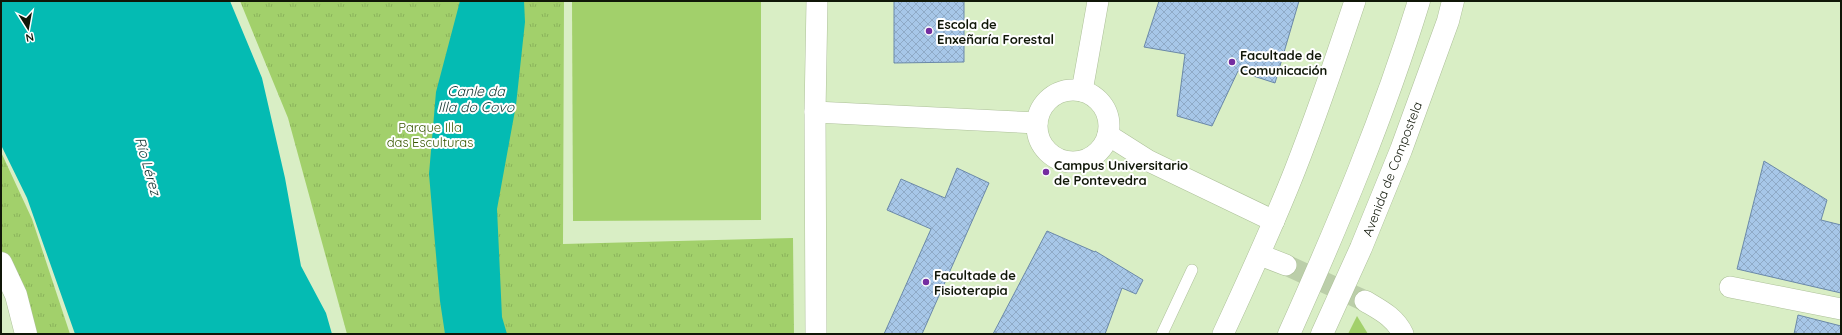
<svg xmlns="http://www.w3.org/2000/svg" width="1842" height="335" font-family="Quicksand,sans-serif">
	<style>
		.grass { fill: #a2d06b }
		.park { fill: url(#park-tufts) }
		.water { fill: #04bbb3 }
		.building { fill: url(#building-cross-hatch); stroke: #6b89a8 }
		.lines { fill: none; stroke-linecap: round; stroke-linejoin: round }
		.street-tunnel { stroke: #bbcea9; stroke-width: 21; stroke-dasharray: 21 10; stroke-linecap: butt }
		.lane-casing { stroke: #adc099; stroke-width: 12 }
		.street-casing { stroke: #adc099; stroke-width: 22 }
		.secondary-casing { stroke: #adc099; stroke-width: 23 }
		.highway-casing { stroke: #adc099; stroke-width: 23 }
		.lane { stroke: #fff; stroke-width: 11 }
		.street { stroke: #fff; stroke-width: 21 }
		.secondary { stroke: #fff; stroke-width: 22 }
		.highway { stroke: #fff; stroke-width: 22 }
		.poi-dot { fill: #742da0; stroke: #fff; stroke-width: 1.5 }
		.labels { text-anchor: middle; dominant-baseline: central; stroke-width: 4; stroke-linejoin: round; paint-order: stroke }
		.poi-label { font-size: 13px; font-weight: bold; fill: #101708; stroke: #fff; text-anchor: start }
		.park-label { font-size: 13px; fill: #385701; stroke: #fff }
		.street-label { font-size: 13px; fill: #101708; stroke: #fff }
		.water-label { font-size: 14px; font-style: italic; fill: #133230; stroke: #fff }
	</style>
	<defs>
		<pattern id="park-tufts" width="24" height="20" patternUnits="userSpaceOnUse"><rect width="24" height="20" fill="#a2d06b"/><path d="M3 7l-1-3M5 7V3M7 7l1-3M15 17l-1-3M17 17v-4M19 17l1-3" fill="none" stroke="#8ab25b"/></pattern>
		<pattern id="building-cross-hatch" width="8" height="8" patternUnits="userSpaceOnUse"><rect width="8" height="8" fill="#a7c7e8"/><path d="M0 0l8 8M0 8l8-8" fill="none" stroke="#8faac6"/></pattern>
	</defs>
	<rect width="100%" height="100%" fill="#d9eec5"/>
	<g class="grass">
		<polygon points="572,1 761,1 761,220 573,221"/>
		<polygon points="1357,316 1368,334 1348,334"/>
	</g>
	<g class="park">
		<polygon points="240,1 564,1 563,244 793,238 794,334 347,334 288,118"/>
		<polygon points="1,152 32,219 70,334 35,334 23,295 1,249"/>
	</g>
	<g class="water">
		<polygon points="1,1 230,1 262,78 285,178 301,266 326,313 332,334 75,334 27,198 1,145"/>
		<polygon points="460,1 524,1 525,22 516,105 497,209 502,317 507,334 445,334 440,301 429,174 436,92"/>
	</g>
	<g class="building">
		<polygon points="894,1 964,1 964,62 894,63"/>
		<polygon points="1159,1 1299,1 1275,83 1238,71 1212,126 1177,116 1185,54 1144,47"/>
		<polygon points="1764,161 1827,200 1821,220 1841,225 1841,293 1737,269"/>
		<polygon points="957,168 989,183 922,334 884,334 931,229 887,210 901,179 945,198"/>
		<polygon points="1047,231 1095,252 1095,251 1143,280 1136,294 1122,288 1105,334 993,334"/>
		<polygon points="1798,315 1841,326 1841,334 1794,334"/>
	</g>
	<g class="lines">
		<polyline class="street-tunnel" points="1286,265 1365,301"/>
		<g class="lane-casing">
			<polyline id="lane" points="1162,334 1192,270"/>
		</g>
		<g class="street-casing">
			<g id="street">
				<circle cx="1073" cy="126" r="36"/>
				<polyline points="1082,91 1098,1"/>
				<polyline points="815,112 1037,123"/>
				<polyline points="1108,135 1149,161 1274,221"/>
				<polyline points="1260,255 1286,265"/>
				<polyline points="1730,287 1841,309"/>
				<path d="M 1365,301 C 1380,310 1395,317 1403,334"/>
				<polyline points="816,334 815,112 817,1"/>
				<path d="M 1223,334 C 1248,280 1273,226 1295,170 C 1317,114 1336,58 1355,1"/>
			</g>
		</g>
		<g class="secondary-casing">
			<polyline id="secondary" points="1,263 16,295 26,334"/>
		</g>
		<g class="highway-casing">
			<g id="highway">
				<path d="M 1289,334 C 1338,225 1384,115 1419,1"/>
				<polyline points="1322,334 1361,248 1401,150 1448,21 1453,1"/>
			</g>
		</g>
		<use href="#lane" class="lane"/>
		<use href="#street" class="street"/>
		<use href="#secondary" class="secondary"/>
		<use href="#highway" class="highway"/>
	</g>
	<g class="poi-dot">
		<circle cx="929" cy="31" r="4"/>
		<circle cx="1232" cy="62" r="4"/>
		<circle cx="1046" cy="172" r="4"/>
		<circle cx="926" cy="282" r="4"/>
	</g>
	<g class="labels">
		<g class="poi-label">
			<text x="937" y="24">Escola de<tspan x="937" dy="15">Enxeñaría Forestal</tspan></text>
			<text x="1240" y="55">Facultade de<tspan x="1240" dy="15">Comunicación</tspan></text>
			<text x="1054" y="165">Campus Universitario<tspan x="1054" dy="15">de Pontevedra</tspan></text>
			<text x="934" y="275">Facultade de<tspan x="934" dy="15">Fisioterapia</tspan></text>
		</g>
		<g class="park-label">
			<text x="430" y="127">Parque Illa<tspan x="430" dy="15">das Esculturas</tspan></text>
		</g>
		<g class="street-label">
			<text transform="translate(1392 169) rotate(-69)">Avenida de Compostela</text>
		</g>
		<g class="water-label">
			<text x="476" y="91">Canle da<tspan x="476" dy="16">Illa do Covo</tspan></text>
			<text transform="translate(148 166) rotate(74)">Río Lérez</text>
		</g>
	</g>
	<rect width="1842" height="335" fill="none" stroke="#101708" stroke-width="4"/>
	<g transform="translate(28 28) rotate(169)" stroke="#ffffff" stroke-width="3" paint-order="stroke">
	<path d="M0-3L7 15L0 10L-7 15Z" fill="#101708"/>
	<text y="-6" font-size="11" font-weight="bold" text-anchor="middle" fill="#101708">N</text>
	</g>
</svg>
